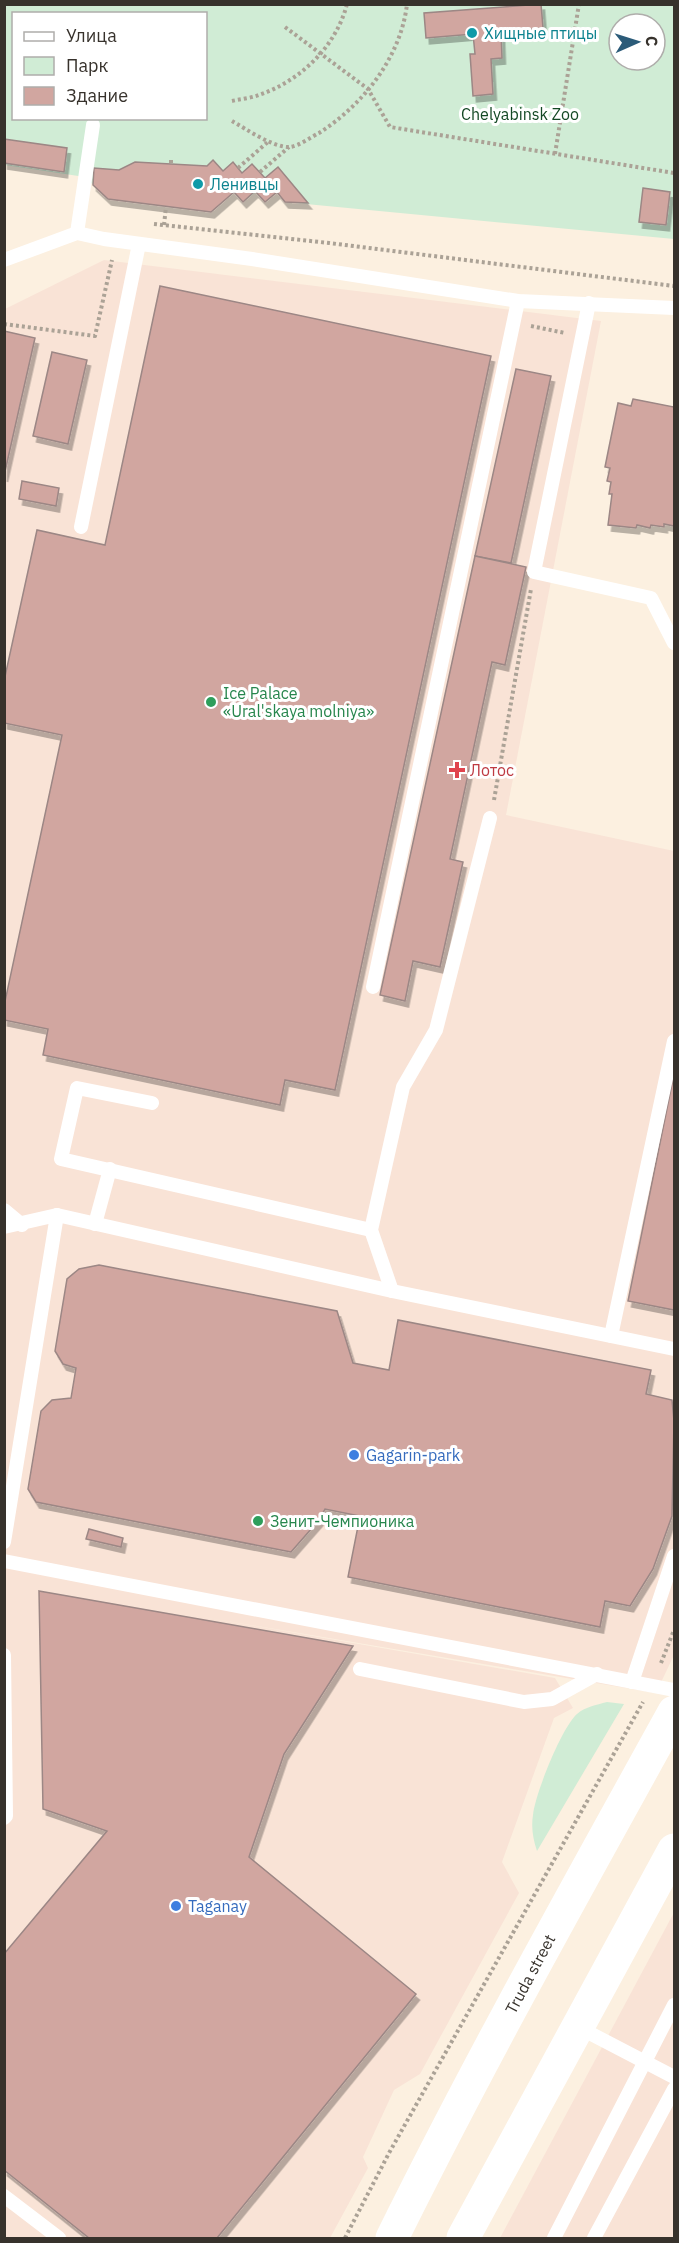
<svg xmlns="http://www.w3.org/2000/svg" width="679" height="2243" font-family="'IBM Plex Sans',sans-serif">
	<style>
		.commercial { fill: #f9e3d6 }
		.green { fill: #d0ecd5; fill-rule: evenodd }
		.building { fill: #d1a6a0; stroke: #9c8785; stroke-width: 1.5; filter: url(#shadow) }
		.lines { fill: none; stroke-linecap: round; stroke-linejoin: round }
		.path { stroke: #aba296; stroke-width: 4; stroke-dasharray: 3 3; stroke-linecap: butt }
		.service { stroke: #fff; stroke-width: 14 }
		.primary { stroke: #fff; stroke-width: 33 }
		.culture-dot { fill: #0f9aa8; stroke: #fff; stroke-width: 2 }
		.leisure-dot { fill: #2e9e5b; stroke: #fff; stroke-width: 2 }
		.health-dot { fill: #e0444e; stroke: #fff; stroke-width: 2 }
		.shop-dot { fill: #3f7fe0; stroke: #fff; stroke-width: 2 }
		.labels { text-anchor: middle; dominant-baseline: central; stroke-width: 6; stroke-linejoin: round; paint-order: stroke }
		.culture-label { font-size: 16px; fill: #0d838f; stroke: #fff; text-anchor: start }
		.park-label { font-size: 16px; fill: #134824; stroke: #fff }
		.leisure-label { font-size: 16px; fill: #27864d; stroke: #fff; text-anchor: start }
		.health-label { font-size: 16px; fill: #be3a42; stroke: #fff; text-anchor: start }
		.shop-label { font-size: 16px; fill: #366cbe; stroke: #fff; text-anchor: start }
		.street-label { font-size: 16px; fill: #37322c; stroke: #fff }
	</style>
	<defs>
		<filter id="shadow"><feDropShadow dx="3.5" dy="6" stdDeviation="0" flood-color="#0004"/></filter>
	</defs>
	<rect width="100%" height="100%" fill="#fcf0e0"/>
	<g class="commercial">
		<polygon points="104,260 601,321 506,815 674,851 674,1655 656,1693 197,1616 555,1678 573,1708 554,1718 502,1862 519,1893 420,2074 394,2090 363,2157 368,2168 330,2238 5,2238 5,309"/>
		<polygon points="674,1913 674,2238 500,2238 671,1918"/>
	</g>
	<g class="green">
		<path d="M 5,5 L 674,5 L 674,239 L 285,202 L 277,192 L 265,202 L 256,192 L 243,202 L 234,192 L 211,212 L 108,199 L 85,177 L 5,165 ZM 14,14 L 206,14 L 206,118 L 14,118 ZM 619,24 L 655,24 L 655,60 L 619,60 Z"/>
		<path d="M 607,1702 L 624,1704 L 537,1851 C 533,1839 531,1828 533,1815 C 535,1794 562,1727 577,1714 C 585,1707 596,1705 607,1702 Z"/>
	</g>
	<g class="building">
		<polygon points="541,4 543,28 501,32 502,58 491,59 493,94 473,96 470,54 475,54 473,34 426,38 424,13"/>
		<polygon points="4,139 67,148 64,172 4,163"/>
		<polygon points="213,160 223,171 233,162 242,173 252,164 265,178 278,167 308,203 285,202 277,192 265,202 255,191 243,202 234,192 211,212 108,199 93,185 94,168 119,170 135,162 207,166"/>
		<polygon points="643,188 670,192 666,225 639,222"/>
		<polygon points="160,286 491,356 335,1090 285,1080 280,1105 43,1055 48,1029 4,1020 4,1006 62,735 4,723 4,681 37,530 105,545"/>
		<polygon points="4,331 35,338 4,476"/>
		<polygon points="52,352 87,360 68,444 33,436"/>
		<polygon points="516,369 551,376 511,563 475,556"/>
		<polygon points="633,399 674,407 674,526 664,524 664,527 651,525 650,528 637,525 636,528 608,525 612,494 609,494 611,482 607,481 610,468 605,467 609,447 618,403 631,406"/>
		<polygon points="22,481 59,488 56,506 19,499"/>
		<polygon points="475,556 526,567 505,665 492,662 450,859 463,862 440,967 413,961 405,1001 380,995"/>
		<polygon points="674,1074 674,1310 628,1301"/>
		<polygon points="99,1265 337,1311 353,1363 389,1370 398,1320 651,1370 646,1394 672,1400 674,1421 672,1516 653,1569 630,1606 605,1601 600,1627 348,1577 360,1516 325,1509 319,1520 291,1552 36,1502 28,1489 41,1411 52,1400 71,1398 76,1368 63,1364 55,1351 67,1279 79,1269"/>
		<polygon points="89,1529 123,1538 121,1547 86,1539"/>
		<polygon points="39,1591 353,1646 284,1754 249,1857 416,1994 217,2238 89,2238 4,2170 4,1954 107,1831 43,1809"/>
	</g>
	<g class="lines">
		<g class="path">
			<polyline points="285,27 368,89 390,127 674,173"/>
			<path d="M 232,101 C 241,99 251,98 259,95 C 300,81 336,47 347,4"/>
			<path d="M 232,121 C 246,129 274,148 290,147 C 299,146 311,137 319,133 C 363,105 401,57 407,4"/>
			<polyline points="555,154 579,4"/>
			<polyline points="171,163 171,160"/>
			<polyline points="238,168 269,141"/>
			<polyline points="260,172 289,147"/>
			<polyline points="154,224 329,243 674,286"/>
			<polyline points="164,225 166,207"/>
			<polyline points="4,324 95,336 112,260"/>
			<polyline points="531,326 565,333"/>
			<polyline points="494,800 531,589"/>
			<polyline points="661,1663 674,1630"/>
			<polyline points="345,2238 389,2153 643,1702"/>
		</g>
		<g class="service">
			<polyline points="77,233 93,125"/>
			<polyline points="4,260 77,233 104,239 252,259 518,301 674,308"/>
			<polyline points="589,303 534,572 651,598 674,643"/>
			<polyline points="81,527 139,244"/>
			<polyline points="373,987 518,301"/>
			<polyline points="152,1103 77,1088 61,1159 371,1230"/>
			<polyline points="4,1210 22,1225"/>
			<polyline points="95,1224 110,1169"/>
			<polyline points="4,1227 57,1215 392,1291 674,1349"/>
			<polyline points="392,1291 371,1230 403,1087 436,1030 490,818"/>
			<polyline points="611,1336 674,1041"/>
			<polyline points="4,1542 57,1215"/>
			<polyline points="4,1561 674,1690"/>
			<polyline points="4,1655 6,1816 4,1818"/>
			<polyline points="360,1669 524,1702 552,1699 597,1674"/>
			<polyline points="632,1682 674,1556"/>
			<polyline points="578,2027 674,2077"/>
			<polyline points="4,2196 59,2238"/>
			<polyline points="554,2238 674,2005"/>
			<polyline points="594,2238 674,2089"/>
		</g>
		<g class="primary">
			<path d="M 392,2238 C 480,2060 578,1886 674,1712"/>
			<polyline points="463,2238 674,1850"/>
		</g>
	</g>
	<g class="culture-dot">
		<circle cx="472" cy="33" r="6"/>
		<circle cx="198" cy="184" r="6"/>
	</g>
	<g class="leisure-dot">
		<circle cx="211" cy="702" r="6"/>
		<circle cx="258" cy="1521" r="6"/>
	</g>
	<path class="health-dot" d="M454 761h6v6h6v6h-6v6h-6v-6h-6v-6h6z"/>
	<g class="shop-dot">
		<circle cx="354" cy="1455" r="6"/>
		<circle cx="176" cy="1906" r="6"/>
	</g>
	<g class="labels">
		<g class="culture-label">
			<text x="484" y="33">Хищные птицы</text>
			<text x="210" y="184">Ленивцы</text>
		</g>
		<g class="park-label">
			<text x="520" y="114">Chelyabinsk Zoo</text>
		</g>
		<g class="leisure-label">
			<text x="223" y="693">Ice Palace<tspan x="223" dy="18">«Ural'skaya molniya»</tspan></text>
			<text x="270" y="1521">Зенит-Чемпионика</text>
		</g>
		<g class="health-label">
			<text x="470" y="770">Лотос</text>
		</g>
		<g class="shop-label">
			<text x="366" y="1455">Gagarin-park</text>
			<text x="188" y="1906">Taganay</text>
		</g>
		<g class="street-label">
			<text transform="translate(530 1974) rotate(-62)">Truda street</text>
		</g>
	</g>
	<rect width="679" height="2243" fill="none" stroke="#37322c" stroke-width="12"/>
	<rect x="12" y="12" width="195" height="108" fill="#ffffff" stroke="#afadab" stroke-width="1.5"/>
	<rect x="24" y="32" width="30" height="9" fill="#ffffff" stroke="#afadab" stroke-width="1.5"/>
	<text x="66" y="42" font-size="18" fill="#37322c">Улица</text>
	<rect x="24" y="57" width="30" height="18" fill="#d0ecd5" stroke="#afadab" stroke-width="1.5"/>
	<text x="66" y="72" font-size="18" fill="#37322c">Парк</text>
	<rect x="24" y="87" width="30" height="18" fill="#d1a6a0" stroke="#afadab" stroke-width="1.5"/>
	<text x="66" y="102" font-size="18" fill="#37322c">Здание</text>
	<g transform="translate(637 42) rotate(87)"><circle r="28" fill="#ffffff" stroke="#afadab" stroke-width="1.5"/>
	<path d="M0-4.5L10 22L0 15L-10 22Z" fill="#2b5b79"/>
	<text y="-9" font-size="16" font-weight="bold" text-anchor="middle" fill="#37322c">С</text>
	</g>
</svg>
